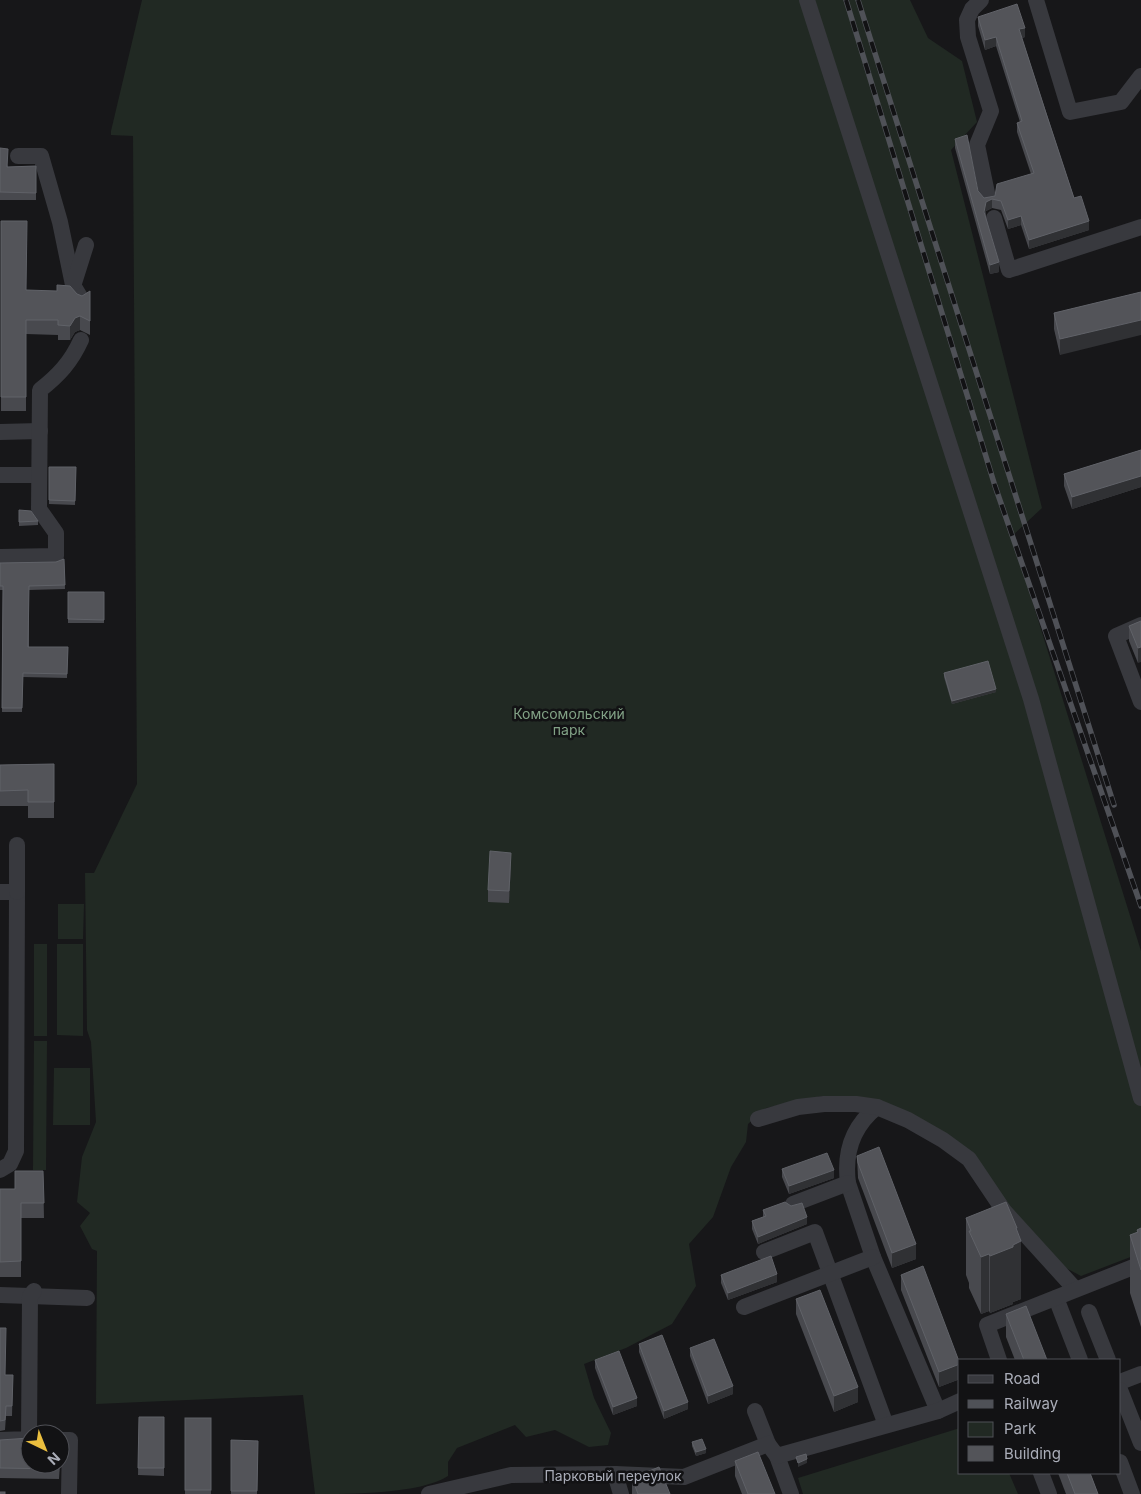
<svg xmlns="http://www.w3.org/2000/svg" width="1141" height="1494" font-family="Inter,sans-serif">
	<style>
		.green { fill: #212923 }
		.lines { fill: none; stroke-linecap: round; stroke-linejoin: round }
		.minor { stroke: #38393e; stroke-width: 16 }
		.rail-casing { stroke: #4f5157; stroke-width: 5.5 }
		.rail { stroke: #121214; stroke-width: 4; stroke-dasharray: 11; stroke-linecap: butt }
		.wall { fill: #48494e }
		.shaded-wall { fill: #303134 }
		.building { fill: #535459; stroke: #606268 }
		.labels { text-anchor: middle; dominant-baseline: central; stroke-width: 5; stroke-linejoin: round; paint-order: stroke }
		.park-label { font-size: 14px; fill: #82a286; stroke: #121214 }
		.street-label { font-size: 14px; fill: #aaadb8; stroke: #121214 }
	</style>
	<rect width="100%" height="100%" fill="#171719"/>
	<g class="green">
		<path d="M 142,0 L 910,0 L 928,38 L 962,61 L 977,122 L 951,150 L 1042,508 L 1012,536 L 1141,951 L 1141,1253 L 1081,1276 L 1064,1267 L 1006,1207 L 971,1154 L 857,1098 L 822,1096 L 766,1108 L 748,1124 L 746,1142 L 731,1167 L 713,1217 L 689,1244 L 696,1286 L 672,1324 L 626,1348 L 584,1364 L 594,1398 L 611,1433 L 608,1445 L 589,1447 L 555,1430 L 526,1437 L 515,1425 L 457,1448 L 448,1462 L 448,1476 C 420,1494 351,1494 315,1494 L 303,1395 L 96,1404 L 97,1251 L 92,1249 L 80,1226 L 90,1213 L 77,1202 L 82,1157 L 96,1122 L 91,1042 L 87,1030 L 85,873 L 94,873 L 137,784 L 133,136 L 111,135 L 111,131 Z"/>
		<polygon points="58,904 84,904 83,939 58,939"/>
		<rect x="34" y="944" width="13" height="92"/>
		<polygon points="57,944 83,944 83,1036 57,1035"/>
		<polygon points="34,1041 47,1041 46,1170 33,1170"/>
		<polygon points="54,1068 90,1068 90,1125 53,1125"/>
		<polygon points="960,1428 960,1473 1009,1473 1018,1494 803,1494 798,1478"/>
	</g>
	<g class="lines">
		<g class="minor">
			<polyline points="807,0 1031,699 1141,1098"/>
			<polyline points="981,0 972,9 967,20 968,37 991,111 977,145 988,198"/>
			<polyline points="1036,0 1070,112 1121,102 1141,76"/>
			<polyline points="18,156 41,156 60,222 73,285 82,300"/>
			<polyline points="994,218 1009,270 1141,227"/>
			<polyline points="74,283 86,245"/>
			<polyline points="0,432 40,431"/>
			<polyline points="0,475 39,475"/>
			<path d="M 0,557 L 56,556 L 56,533 L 39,509 L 40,390 C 59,375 71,362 81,340"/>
			<polyline points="1141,625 1116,636 1141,702"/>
			<polyline points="0,892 17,892 16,1151 10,1164 0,1170"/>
			<polyline points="17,892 17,845"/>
			<path d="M 877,1107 C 853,1126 844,1152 848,1183 L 873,1257 L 938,1411"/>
			<polyline points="758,1119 798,1107 824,1104 856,1104 877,1107 908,1120 943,1140 969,1159 1004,1211 1075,1289"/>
			<polyline points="793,1204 848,1183"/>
			<polyline points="764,1252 815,1232 886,1425"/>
			<polyline points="0,1295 87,1298"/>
			<polyline points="1056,1298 1080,1360"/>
			<polyline points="744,1307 873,1257"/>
			<polyline points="1089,1312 1108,1360"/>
			<polyline points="999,1360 987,1325 1141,1264"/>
			<polyline points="1120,1382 1141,1374"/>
			<polyline points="1120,1390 1141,1443"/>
			<polyline points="755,1411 768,1444"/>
			<polyline points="0,1440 29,1439 30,1296 34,1291"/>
			<polyline points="60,1440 70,1440 69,1494"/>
			<polyline points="777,1456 791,1494"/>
			<polyline points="1120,1462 1132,1494"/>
			<polyline points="1041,1473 1049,1494"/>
			<polyline points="615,1474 621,1494"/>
			<polyline points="429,1494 511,1475 615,1474 684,1477 768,1444 777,1456 938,1411 960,1401"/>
		</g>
		<g class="rail-casing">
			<g id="rail">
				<polyline points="846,0 995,486 1141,906"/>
				<polyline points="858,0 1114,805"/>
			</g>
		</g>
		<use href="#rail" class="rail"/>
	</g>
	<g class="wall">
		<polygon points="978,17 1025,37 1022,38 1074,198 1089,230 1029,249 1021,225 1008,229 1001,210 992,208 986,211 986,216 999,272 990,274 955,148 955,139 978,191 984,198 995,196 1031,174 1017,132 1017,123 1020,122 996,46 985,50 978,26"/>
		<polygon points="0,148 8,167 36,166 36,200 0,200"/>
		<polygon points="1,221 26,290 77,294 90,305 90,335 80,330 75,332 70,340 58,340 58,335 26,334 26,411 1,411"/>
		<polygon points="1141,292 1060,355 1054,329 1054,313"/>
		<polygon points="1141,450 1141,487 1072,509 1064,486 1064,474"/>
		<polygon points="49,467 76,467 75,505 49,504"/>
		<polygon points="19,510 38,521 38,525 19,526"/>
		<polygon points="64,559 65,589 29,590 29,647 68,647 67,678 23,677 22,712 2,712 3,590 0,590 0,563 56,562"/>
		<rect x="68" y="592" width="36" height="31"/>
		<polygon points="1141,621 1138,663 1129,641 1129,626"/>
		<polygon points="944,673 996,692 952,704 944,677"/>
		<polygon points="54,764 54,818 28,818 28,806 0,806 0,765"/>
		<polygon points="511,864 509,903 488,902 488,890"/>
		<polygon points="857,1156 916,1259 892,1268 858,1178"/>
		<polygon points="782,1169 834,1178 789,1194 782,1177"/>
		<polygon points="43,1171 44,1218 21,1218 21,1277 0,1277 0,1189 15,1189"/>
		<polygon points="763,1210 807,1224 758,1244 752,1229 752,1221 763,1217"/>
		<polygon points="966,1218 1017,1233 1021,1299 1013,1302 1013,1304 990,1313 989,1311 981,1314 969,1288 969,1283 966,1275"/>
		<polygon points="1141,1228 1141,1327 1130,1293 1130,1235 1137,1233 1137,1230"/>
		<polygon points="721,1275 777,1282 728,1300 721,1283"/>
		<polygon points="901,1275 960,1379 939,1387 901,1290"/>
		<polygon points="796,1299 858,1402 834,1412 796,1314"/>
		<polygon points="1006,1314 1047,1360 1015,1360 1006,1337"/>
		<polygon points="0,1328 5,1375 13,1375 12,1416 6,1416 5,1430 0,1431"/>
		<polygon points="639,1344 688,1409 664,1419 639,1352"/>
		<polygon points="690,1348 733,1394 708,1404 690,1356"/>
		<polygon points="595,1360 637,1406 613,1415 595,1368"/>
		<polygon points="139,1417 164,1417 164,1476 138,1475"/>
		<rect x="185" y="1418" width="26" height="76"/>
		<polygon points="0,1440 60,1464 59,1479 0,1478"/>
		<polygon points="231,1440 258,1441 257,1494 231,1494"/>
		<polygon points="692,1442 706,1453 696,1456 692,1446"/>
		<polygon points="735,1461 775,1494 742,1494 735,1476"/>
		<polygon points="1058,1473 1090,1473 1098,1494 1066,1494"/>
		<polygon points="632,1478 670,1494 632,1494"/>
	</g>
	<g class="shaded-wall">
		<polygon points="1025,28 1025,37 1019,39 1019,29"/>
		<polygon points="996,37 996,46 985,50 985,40"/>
		<polygon points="992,199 992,208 986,211 984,221 984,212 986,202"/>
		<polygon points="1021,216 1021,225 1008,229 1008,220"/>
		<polygon points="1089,221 1089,230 1029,249 1029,240"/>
		<polygon points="999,262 999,272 990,274 990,265"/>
		<polygon points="80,316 80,330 75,332 70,340 70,326 75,318"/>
		<polygon points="1141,320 1141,335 1060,355 1060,339"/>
		<polygon points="1141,476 1141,487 1072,509 1072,497"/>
		<polygon points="1141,647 1141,662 1138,663 1138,648"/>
		<polygon points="996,689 996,692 952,704 952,701"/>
		<polygon points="511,853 511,864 509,903 509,891"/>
		<polygon points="834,1170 834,1178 789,1194 789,1186"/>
		<polygon points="807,1217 807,1224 758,1244 758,1237"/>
		<polygon points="1016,1228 1017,1228 1017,1243 1021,1241 1021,1299 1013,1302 1013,1304 990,1313 990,1256"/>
		<polygon points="916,1244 916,1259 892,1268 892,1253"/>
		<polygon points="989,1254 989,1311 981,1314 981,1257"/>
		<polygon points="777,1274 777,1282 728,1300 728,1293"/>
		<polygon points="960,1364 960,1379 939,1387 939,1372"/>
		<polygon points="733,1386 733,1394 708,1404 708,1396"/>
		<polygon points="858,1387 858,1402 834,1412 834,1396"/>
		<polygon points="637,1398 637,1406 613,1415 613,1407"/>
		<polygon points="688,1402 688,1409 664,1419 664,1411"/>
		<polygon points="706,1449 706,1453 696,1456 696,1452"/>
		<polygon points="807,1459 807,1463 798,1467 798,1463"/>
	</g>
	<g class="building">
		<polygon points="1017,4 1025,28 1019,29 1046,113 1074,198 1081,196 1089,221 1029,240 1021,216 1008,220 1001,201 992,199 986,202 984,212 999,262 990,265 955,139 967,135 978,191 984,198 995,196 997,184 1034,173 1017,123 1022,121 996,37 985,40 978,17"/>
		<polygon points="0,148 8,149 7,167 36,166 36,193 0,192"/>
		<polygon points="1,221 27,221 26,290 57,291 57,285 70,286 77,294 82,296 90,291 90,321 80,316 75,318 70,326 58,325 58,320 26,320 26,397 1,397"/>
		<polygon points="1141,292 1141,320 1060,339 1054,313"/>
		<polygon points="1141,450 1141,476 1072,497 1064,474"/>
		<polygon points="49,467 76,467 75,501 49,500"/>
		<polygon points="19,510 31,511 38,521 19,522"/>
		<polygon points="64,559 65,585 29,586 28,647 68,647 67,674 23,673 22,708 2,708 3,586 0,586 0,563 56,562"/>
		<polygon points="68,592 104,592 104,620 68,619"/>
		<polygon points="1141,621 1141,647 1138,648 1129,626"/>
		<polygon points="988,661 996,689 952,701 944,673"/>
		<polygon points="54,764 54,802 28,802 28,790 0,791 0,765"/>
		<polygon points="490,851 511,853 509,891 488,890"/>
		<polygon points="879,1147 916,1244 892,1253 858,1163 857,1156"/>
		<polygon points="827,1153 834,1170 789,1186 782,1169"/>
		<polygon points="15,1171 43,1171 44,1203 21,1203 21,1261 0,1262 0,1189 15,1189"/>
		<polygon points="785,1202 791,1206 802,1203 807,1217 758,1237 752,1221 766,1216 763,1210"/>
		<polygon points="1006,1202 1017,1228 1016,1228 1021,1241 1013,1245 1013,1247 990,1256 989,1254 981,1257 969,1231 971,1231 966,1218"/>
		<polygon points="1141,1228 1141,1270 1130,1235 1138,1232 1137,1230"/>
		<polygon points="771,1256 777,1274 728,1293 721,1275"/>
		<polygon points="923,1266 960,1364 939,1372 901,1275"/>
		<polygon points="820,1290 858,1387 834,1396 796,1299"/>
		<polygon points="1026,1306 1047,1360 1024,1360 1006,1314"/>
		<polygon points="0,1328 6,1328 5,1375 13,1375 12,1406 6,1406 5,1420 0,1421"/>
		<polygon points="662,1335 688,1402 664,1411 639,1344"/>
		<polygon points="714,1339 733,1386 708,1396 690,1348"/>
		<polygon points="619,1351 637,1398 613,1407 595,1360"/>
		<polygon points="139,1417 164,1417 164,1468 138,1468"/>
		<rect x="185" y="1418" width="26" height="72"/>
		<polygon points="30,1438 30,1464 59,1464 59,1469 0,1468 0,1440"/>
		<polygon points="702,1439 706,1449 696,1452 692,1442"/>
		<polygon points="231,1440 258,1441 257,1491 231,1491"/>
		<polygon points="758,1452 775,1494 748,1494 735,1461"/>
		<polygon points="806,1454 807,1459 798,1463 796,1457"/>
		<polygon points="659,1467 670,1494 638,1494 632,1478"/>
		<polygon points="1067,1473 1090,1473 1098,1494 1075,1494"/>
		<rect x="0" y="1492" width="5" height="2"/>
	</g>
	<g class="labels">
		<g class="park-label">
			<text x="569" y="713">Комсомольский<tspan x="569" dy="16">парк</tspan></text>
		</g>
		<g class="street-label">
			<text x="613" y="1475">Парковый переулок</text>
		</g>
	</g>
	<rect x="958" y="1359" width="162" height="115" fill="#121214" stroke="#4f5056"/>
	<rect x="968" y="1375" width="25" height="8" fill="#38393e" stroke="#4f5056"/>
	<text x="1004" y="1384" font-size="15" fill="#aaadb8">Road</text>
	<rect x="968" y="1400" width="25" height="8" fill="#4f5157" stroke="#4f5056"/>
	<text x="1004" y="1409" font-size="15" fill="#aaadb8">Railway</text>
	<rect x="968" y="1422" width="25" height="15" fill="#212923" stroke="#4f5056"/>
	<text x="1004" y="1434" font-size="15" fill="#aaadb8">Park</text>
	<rect x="968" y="1446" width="25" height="15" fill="#535459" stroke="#4f5056"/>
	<text x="1004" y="1459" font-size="15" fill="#aaadb8">Building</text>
	<g transform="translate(45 1449) rotate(137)"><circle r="24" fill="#121214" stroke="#4f5056"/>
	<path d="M0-4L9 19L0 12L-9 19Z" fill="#eabe3e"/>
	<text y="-8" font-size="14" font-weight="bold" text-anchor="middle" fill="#aaadb8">N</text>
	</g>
</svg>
